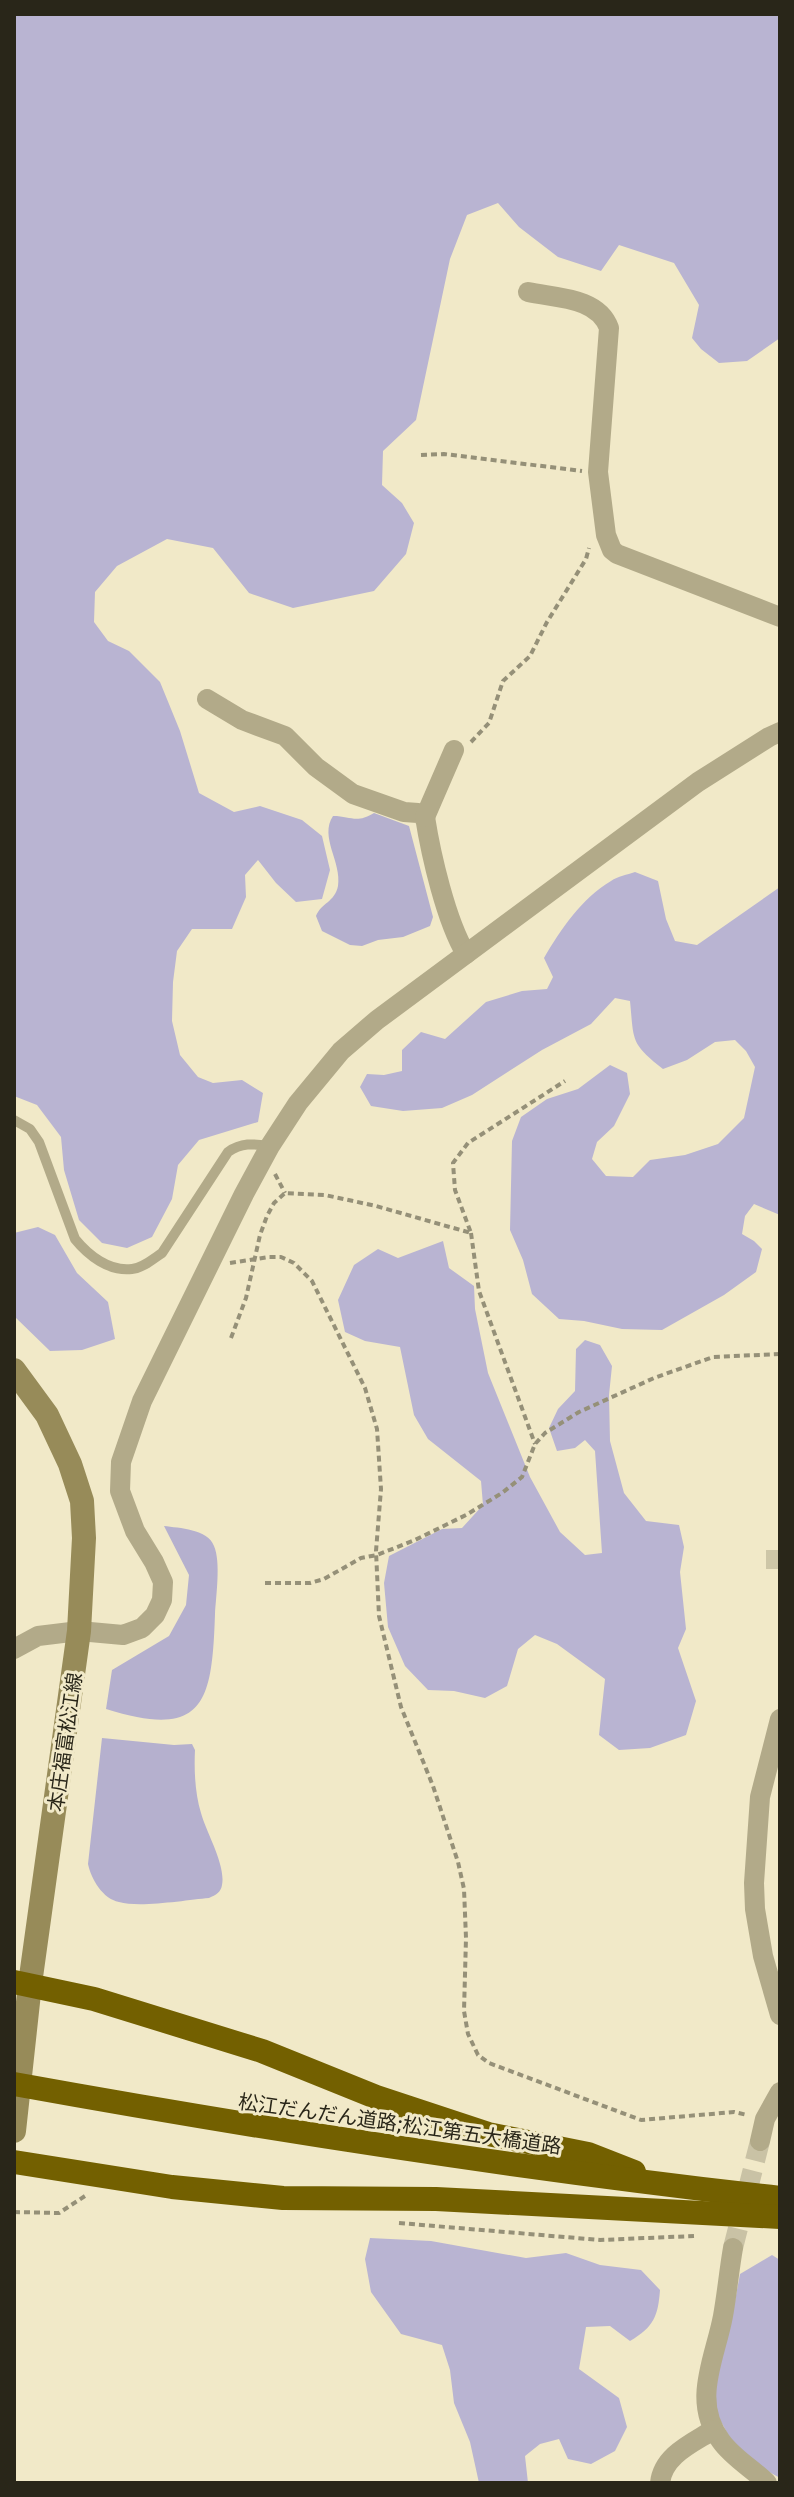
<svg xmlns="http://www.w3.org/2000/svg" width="794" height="2497" font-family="'Golos Text','Noto Sans JP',sans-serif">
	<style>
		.forest { fill: #b9b4d2 }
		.water { fill: #b5b0ce }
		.building { fill: #cdc6a7 }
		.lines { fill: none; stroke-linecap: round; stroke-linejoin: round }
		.minor-tunnel { stroke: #c9c2a5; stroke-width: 20; stroke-dasharray: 20 10; stroke-linecap: butt }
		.path { stroke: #959078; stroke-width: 4; stroke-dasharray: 6 4; stroke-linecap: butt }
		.service { stroke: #b2aa89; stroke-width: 10 }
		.minor { stroke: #b2aa89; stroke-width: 20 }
		.secondary { stroke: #978b59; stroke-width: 24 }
		.motorway { stroke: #736000; stroke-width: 24 }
		.labels { text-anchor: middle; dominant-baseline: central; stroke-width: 6; stroke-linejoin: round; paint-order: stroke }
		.street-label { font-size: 20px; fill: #292619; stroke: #f1e9c8 }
	</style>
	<rect width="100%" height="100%" fill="#f1e9c8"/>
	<g class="forest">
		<polygon points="14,14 780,14 780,338 747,361 719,363 701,349 692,338 699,305 674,263 619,245 601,271 558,257 519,227 498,203 467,215 450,259 416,420 383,451 382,485 402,503 414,523 406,554 374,591 293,608 249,593 213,548 167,539 117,566 95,592 94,622 108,641 129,651 160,682 180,731 199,793 234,812 260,806 302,820 322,836 330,870 322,899 296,902 276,883 258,860 245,875 246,897 232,929 192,929 177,951 173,982 172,1021 180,1055 198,1077 213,1083 242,1080 263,1093 258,1122 199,1140 178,1165 172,1199 152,1237 127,1248 102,1243 79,1220 64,1170 61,1137 37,1105 14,1096"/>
		<path d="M 635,872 L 658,881 L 666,919 L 675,941 L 697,945 L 780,887 L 780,1215 L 754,1204 L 745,1216 L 742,1234 L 754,1241 L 762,1249 L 756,1272 L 724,1295 L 662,1330 L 622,1329 L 584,1321 L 559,1319 L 532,1294 L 523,1260 L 510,1230 L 512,1141 L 521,1117 L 547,1099 L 578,1089 L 610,1065 L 627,1073 L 630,1094 L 614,1126 L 597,1142 L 592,1159 L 606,1176 L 633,1177 L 650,1160 L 685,1155 L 718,1144 L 744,1118 L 755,1067 L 746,1051 L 735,1040 L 715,1042 L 687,1060 L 663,1069 C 630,1043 634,1041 630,1001 L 615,998 L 591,1024 L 542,1050 L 472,1095 L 442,1108 L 403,1111 L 371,1106 L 360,1087 L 367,1074 L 384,1075 L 402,1071 L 402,1050 L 421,1032 L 445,1039 L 486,1002 L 522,991 L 547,989 L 553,977 L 544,958 C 561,929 581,899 611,881 C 618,876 627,875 635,872 Z"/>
		<polygon points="38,1227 55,1235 77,1273 108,1302 115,1339 82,1350 50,1351 14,1316 14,1233"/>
		<polygon points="443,1241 449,1268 474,1286 475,1309 488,1373 530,1477 560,1532 585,1555 602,1553 595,1451 585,1440 575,1448 557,1451 549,1428 558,1409 575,1391 576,1349 585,1340 600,1345 612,1366 609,1395 610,1441 624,1493 646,1521 679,1525 684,1547 680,1572 686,1629 678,1648 696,1701 686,1735 650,1748 619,1750 599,1735 605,1679 557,1644 535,1635 518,1649 507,1686 485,1698 454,1691 428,1690 405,1666 388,1627 384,1583 389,1556 442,1529 462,1528 483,1505 481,1481 428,1439 414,1415 400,1347 365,1341 345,1332 338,1300 354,1265 378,1249 398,1258"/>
		<path d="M 370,2238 L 431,2241 L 526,2258 L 566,2253 L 600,2265 L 641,2270 L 660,2290 C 658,2316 654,2327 630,2341 L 610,2326 L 586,2327 L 579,2369 L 619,2398 L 627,2427 L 615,2451 L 591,2464 L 568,2459 L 559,2439 L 540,2444 L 525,2456 L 528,2483 L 479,2483 L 470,2442 L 454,2403 L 450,2370 L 442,2345 L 401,2334 L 371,2292 L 365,2259 Z"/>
		<polygon points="772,2255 780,2260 780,2478 755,2464 735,2447 719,2418 711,2392 734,2306 740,2274"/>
	</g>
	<g class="water">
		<path d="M 374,813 L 409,826 L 433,917 L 430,926 L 403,937 L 378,940 L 362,946 L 350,945 L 322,931 L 316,916 C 321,903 335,902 338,886 C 342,862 319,837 333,816 C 351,816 356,824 374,813 Z"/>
		<path d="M 164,1526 C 179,1528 208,1529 214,1546 C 221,1562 216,1596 215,1614 C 212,1702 205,1740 106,1709 L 112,1670 L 169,1636 L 186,1605 L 189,1575 Z"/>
		<path d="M 102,1738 L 174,1745 L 192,1744 L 195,1750 C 194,1770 195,1794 201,1813 C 206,1832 226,1865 222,1885 C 221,1892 216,1895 209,1898 C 186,1900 140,1908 119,1902 C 103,1899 91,1879 88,1864 Z"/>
	</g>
	<rect class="building" x="766" y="1550" width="14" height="19"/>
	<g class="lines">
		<polyline class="minor-tunnel" points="733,2248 760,2141"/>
		<g class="path">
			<polyline points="421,455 444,454 582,471"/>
			<polyline points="471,742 489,723 503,681 530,656 547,622 586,559 589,548"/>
			<polyline points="275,1174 285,1193"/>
			<polyline points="471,1233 479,1291 535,1444"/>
			<polyline points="230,1263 269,1257 281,1257 294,1263 312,1281 365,1388 377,1429 381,1489 376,1551 379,1616 401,1707 433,1786 458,1862 464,1889 466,1938 464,2011 468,2034 478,2055 489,2063 641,2120 734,2112 747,2115"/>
			<polyline points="231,1338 246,1298 260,1235 267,1216 274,1203 285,1193 325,1195 376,1206 471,1233 455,1190 453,1163 468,1143 565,1081"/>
			<polyline points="265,1583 310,1583 324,1579 361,1558 377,1555 415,1540 466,1515 502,1493 522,1477 535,1444 545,1433 579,1412 654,1378 713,1357 780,1354"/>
			<polyline points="14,2212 59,2213 85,2196"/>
			<polyline points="399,2223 600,2240 694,2236"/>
		</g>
		<path class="service" d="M 14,1120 L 30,1129 L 39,1142 L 75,1239 C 88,1255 109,1272 132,1269 C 143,1268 153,1259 162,1253 L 228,1152 C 242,1142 254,1144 270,1146"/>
		<g class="minor">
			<path d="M 528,292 C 556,298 598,297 609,328 L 598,472 L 606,535 L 612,550 L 617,554 L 780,617"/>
			<path d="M 207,699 L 242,720 L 285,736 L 316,767 L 353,794 L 404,812 L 418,813 L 425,817 C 431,855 446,921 466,954"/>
			<polyline points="425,817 454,750"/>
			<polyline points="14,1649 38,1636 79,1631 123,1635 142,1628 155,1615 162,1600 163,1582 154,1562 135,1531 120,1491 121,1462 142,1401 244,1194 270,1146 298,1103 341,1051 377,1020 698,782 769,737 780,732"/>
			<polyline points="780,1719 760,1797 754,1883 755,1909 763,1956 780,2015"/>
			<polyline points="760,2141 765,2119 780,2092"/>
			<path d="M 733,2248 C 729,2271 727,2294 723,2316 C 715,2359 691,2401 721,2441 C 733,2458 753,2469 767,2483"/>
			<path d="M 660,2483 C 663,2455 693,2443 713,2430"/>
		</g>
		<polyline class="secondary" points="14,1370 47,1415 70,1464 82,1501 84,1538 79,1631 30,1984 14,2131"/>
		<g class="motorway">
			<polyline points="14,1982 94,1999 262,2051 376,2097 488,2134 588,2154 634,2172"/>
			<path d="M 14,2084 C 268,2130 523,2169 780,2198"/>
			<polyline points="14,2162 172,2187 283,2198 436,2199 780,2217"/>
		</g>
	</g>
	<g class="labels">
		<g class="street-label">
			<text transform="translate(64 1742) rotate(-82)">本庄福富松江線</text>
			<text transform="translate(400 2123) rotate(8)">松江だんだん道路;松江第五大橋道路</text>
		</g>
	</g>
	<rect width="794" height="2497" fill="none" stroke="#292619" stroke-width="32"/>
</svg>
